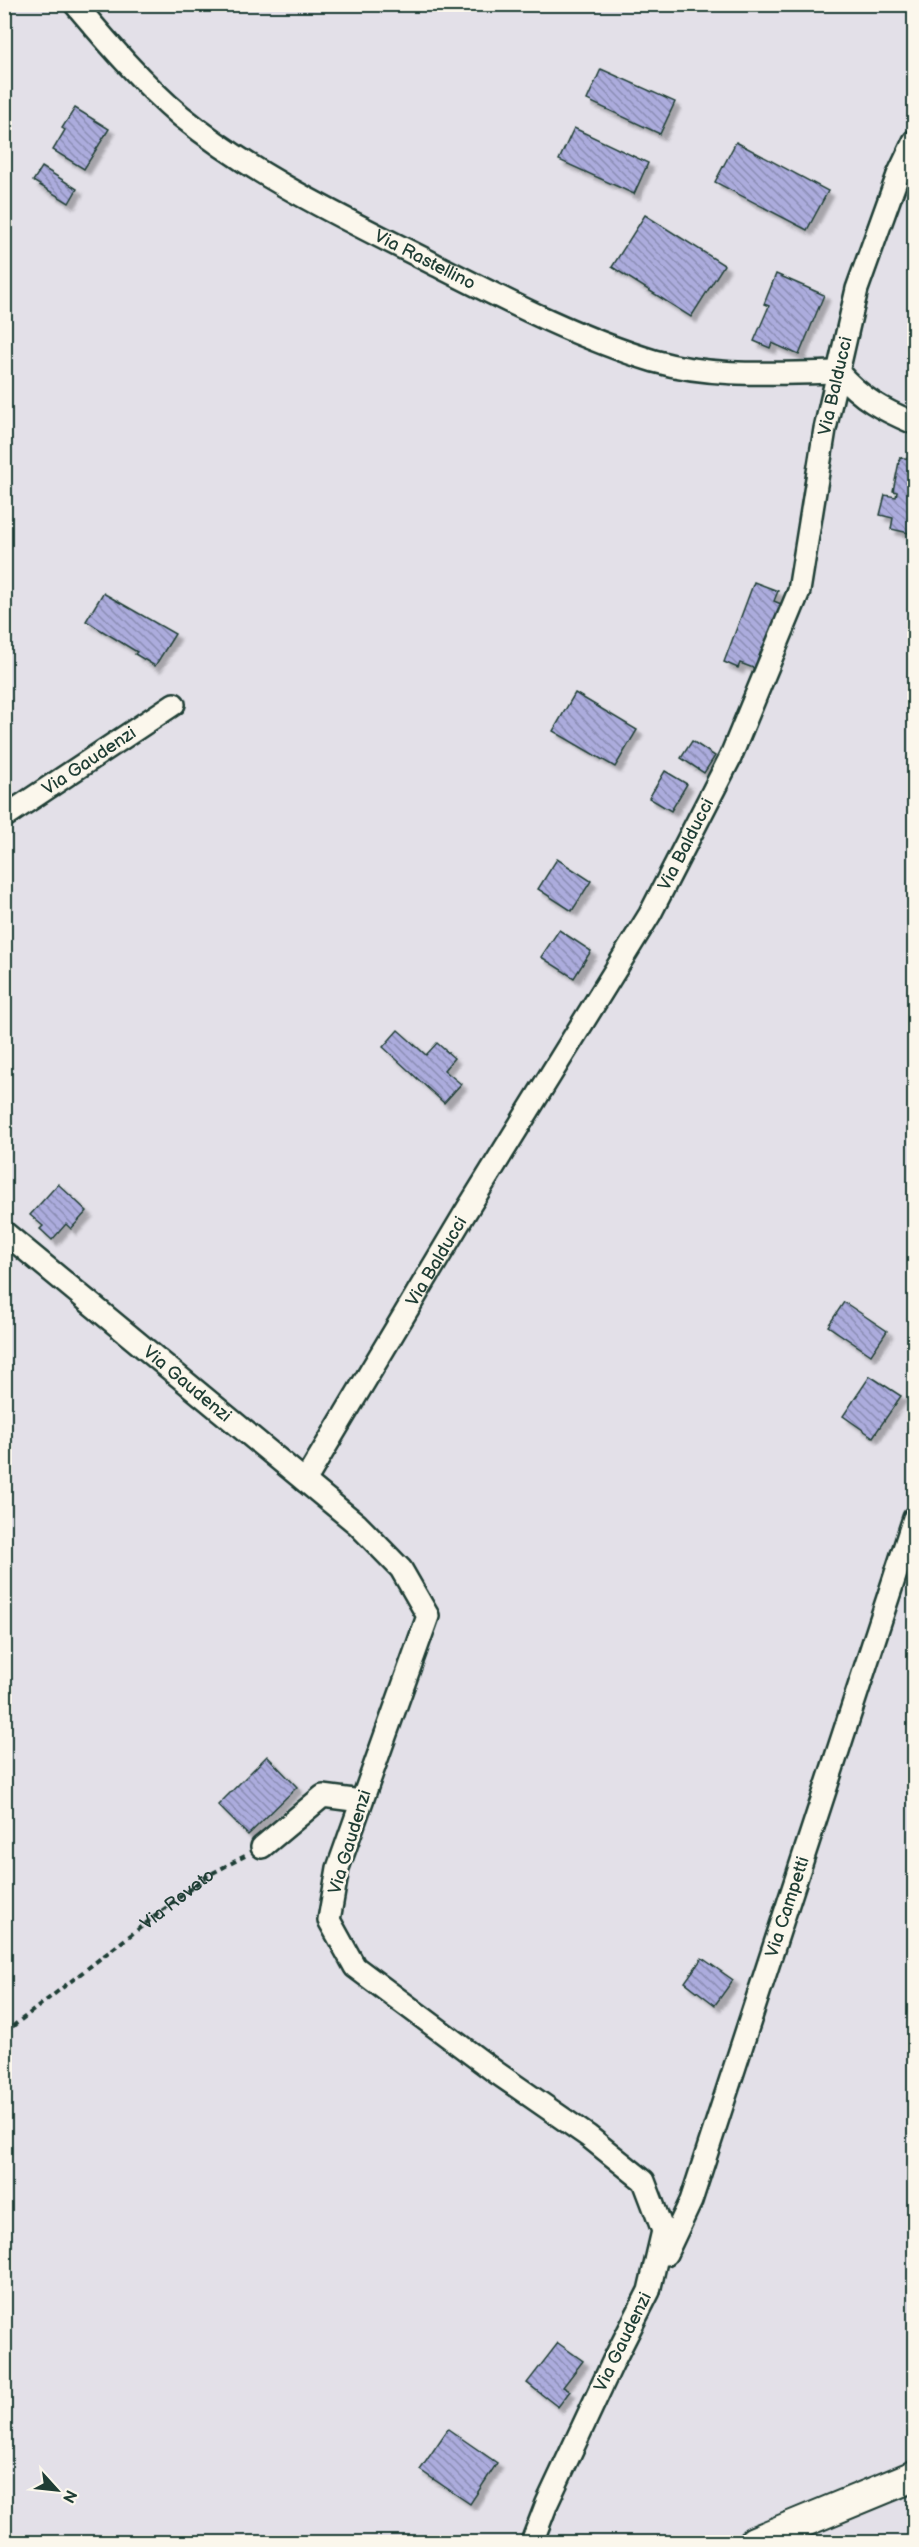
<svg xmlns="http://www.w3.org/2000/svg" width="919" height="2547" font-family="'Balsamiq Sans',sans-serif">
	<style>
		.building { fill: url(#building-back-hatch); stroke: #1f3d34; stroke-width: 1.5; filter: url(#shadow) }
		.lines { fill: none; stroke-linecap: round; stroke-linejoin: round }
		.street-casing { stroke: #1f3d34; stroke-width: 26 }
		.secondary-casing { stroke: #1f3d34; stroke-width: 34 }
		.path { stroke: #1f3d34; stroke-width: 4; stroke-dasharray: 6 4.5; stroke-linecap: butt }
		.street { stroke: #fbf7ec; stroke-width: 21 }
		.secondary { stroke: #fbf7ec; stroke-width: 30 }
		.labels { text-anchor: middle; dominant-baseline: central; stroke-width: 5; stroke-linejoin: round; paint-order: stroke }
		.street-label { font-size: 18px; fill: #1f3d34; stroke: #fbf7ec }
	</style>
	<defs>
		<pattern id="building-back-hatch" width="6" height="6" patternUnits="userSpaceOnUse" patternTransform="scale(1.5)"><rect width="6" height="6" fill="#acacdd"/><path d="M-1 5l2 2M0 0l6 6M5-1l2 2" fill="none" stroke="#8b8db4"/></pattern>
		<filter id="shadow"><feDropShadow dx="5.5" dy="5.5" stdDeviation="1.5" flood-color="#0004"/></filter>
	</defs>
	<rect width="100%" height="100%" fill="#e3e0e8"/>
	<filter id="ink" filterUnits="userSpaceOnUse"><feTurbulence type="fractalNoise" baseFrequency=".0167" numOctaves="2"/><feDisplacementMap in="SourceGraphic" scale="12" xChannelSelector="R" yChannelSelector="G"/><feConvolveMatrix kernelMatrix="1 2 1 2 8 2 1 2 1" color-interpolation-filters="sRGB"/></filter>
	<g filter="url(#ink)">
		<g class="building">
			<polygon points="601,69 675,102 660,134 587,100"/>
			<polygon points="75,108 109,129 84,169 53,150 65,130 62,128"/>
			<polygon points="574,128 648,163 634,194 559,160"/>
			<polygon points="736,142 828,191 807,230 715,182"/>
			<polygon points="42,167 77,189 69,203 33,181"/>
			<polygon points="645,215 724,265 691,317 612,267"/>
			<polygon points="776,274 824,295 799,355 772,343 770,348 754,341 769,306 764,304"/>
			<polygon points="900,457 914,460 914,534 891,529 893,518 880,515 885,495 896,497 897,492 893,491"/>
			<polygon points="754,582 778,591 774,601 781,604 756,669 740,663 738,668 724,662"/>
			<polygon points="103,593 175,634 155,666 135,654 137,652 86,621"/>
			<polygon points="575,693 637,730 615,767 553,731"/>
			<polygon points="692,741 715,756 704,773 681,758"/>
			<polygon points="665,771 687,784 671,811 649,798"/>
			<polygon points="557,859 591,881 572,911 538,889"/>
			<polygon points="559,930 591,951 574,978 541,957"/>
			<polygon points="398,1030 426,1055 437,1043 454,1058 444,1070 461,1084 444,1103 383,1047"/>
			<polygon points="58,1184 87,1211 71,1229 66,1224 52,1240 40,1229 43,1226 30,1215"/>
			<polygon points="844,1302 887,1331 871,1355 828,1326"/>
			<polygon points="870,1376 901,1396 873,1437 843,1416"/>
			<polygon points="267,1756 297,1787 248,1835 218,1805"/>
			<polygon points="702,1958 733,1980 715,2005 685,1982"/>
			<polygon points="558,2343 583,2361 563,2387 570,2391 558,2407 527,2383"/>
			<polygon points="448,2429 497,2463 470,2504 420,2470"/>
		</g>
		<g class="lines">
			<g class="street-casing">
				<g id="street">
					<path id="s2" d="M 75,4 C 108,43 142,83 181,116 C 257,178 348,220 434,264 C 505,300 578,338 654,361 C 713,378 777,373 838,372 C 862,399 881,409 914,423"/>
					<path id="s3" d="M 4,817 L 174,704"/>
					<path id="s4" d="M 4,1232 L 357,1524 L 401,1569 L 428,1616 L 338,1868 L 329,1920 L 355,1967 L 497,2073 L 588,2136 L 644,2181 L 663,2231 L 649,2291 L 613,2362 L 547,2503 L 532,2542"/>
					<path id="s5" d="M 305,1481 L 465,1213 L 650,914 L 730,758 L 799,591 L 825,429 L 857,289 L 898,175 L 914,141"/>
					<polyline points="262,1847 323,1796 361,1801"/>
					<path id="s6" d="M 666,2254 L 691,2201 L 914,1518"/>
				</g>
			</g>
			<g class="secondary-casing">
				<polyline id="secondary" points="754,2542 914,2476"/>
			</g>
			<path class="path" id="s1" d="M 4,2033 L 207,1876 L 245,1856"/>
			<use href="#street" class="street"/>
			<use href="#secondary" class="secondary"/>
		</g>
	</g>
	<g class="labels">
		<g class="street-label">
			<text stroke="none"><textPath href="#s2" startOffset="438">Via Rastellino</textPath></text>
			<text stroke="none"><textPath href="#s5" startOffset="1228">Via Balducci</textPath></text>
			<text stroke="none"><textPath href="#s3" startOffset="102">Via Gaudenzi</textPath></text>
			<text stroke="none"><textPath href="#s5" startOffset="742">Via Balducci</textPath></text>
			<text stroke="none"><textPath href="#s5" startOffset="256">Via Balducci</textPath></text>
			<text stroke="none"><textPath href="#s4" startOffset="238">Via Gaudenzi</textPath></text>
			<text transform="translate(350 1842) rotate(-73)">Via Gaudenzi</text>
			<text stroke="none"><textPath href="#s1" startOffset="219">Via Roveto</textPath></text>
			<text stroke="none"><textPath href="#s6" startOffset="368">Via Campetti</textPath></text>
			<text transform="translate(623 2342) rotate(-64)">Via Gaudenzi</text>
		</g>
	</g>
	<rect width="919" height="2547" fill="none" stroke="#fbf7ec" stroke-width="24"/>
	<rect x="12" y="12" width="895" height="2523" fill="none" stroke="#1f3d34" stroke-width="2" filter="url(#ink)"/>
	<g transform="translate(57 2490) rotate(117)" stroke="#fbf7ec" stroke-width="4.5" paint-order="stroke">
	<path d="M0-4.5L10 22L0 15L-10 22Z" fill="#1f3d34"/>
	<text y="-9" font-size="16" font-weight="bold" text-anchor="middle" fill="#1f3d34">N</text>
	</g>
</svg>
